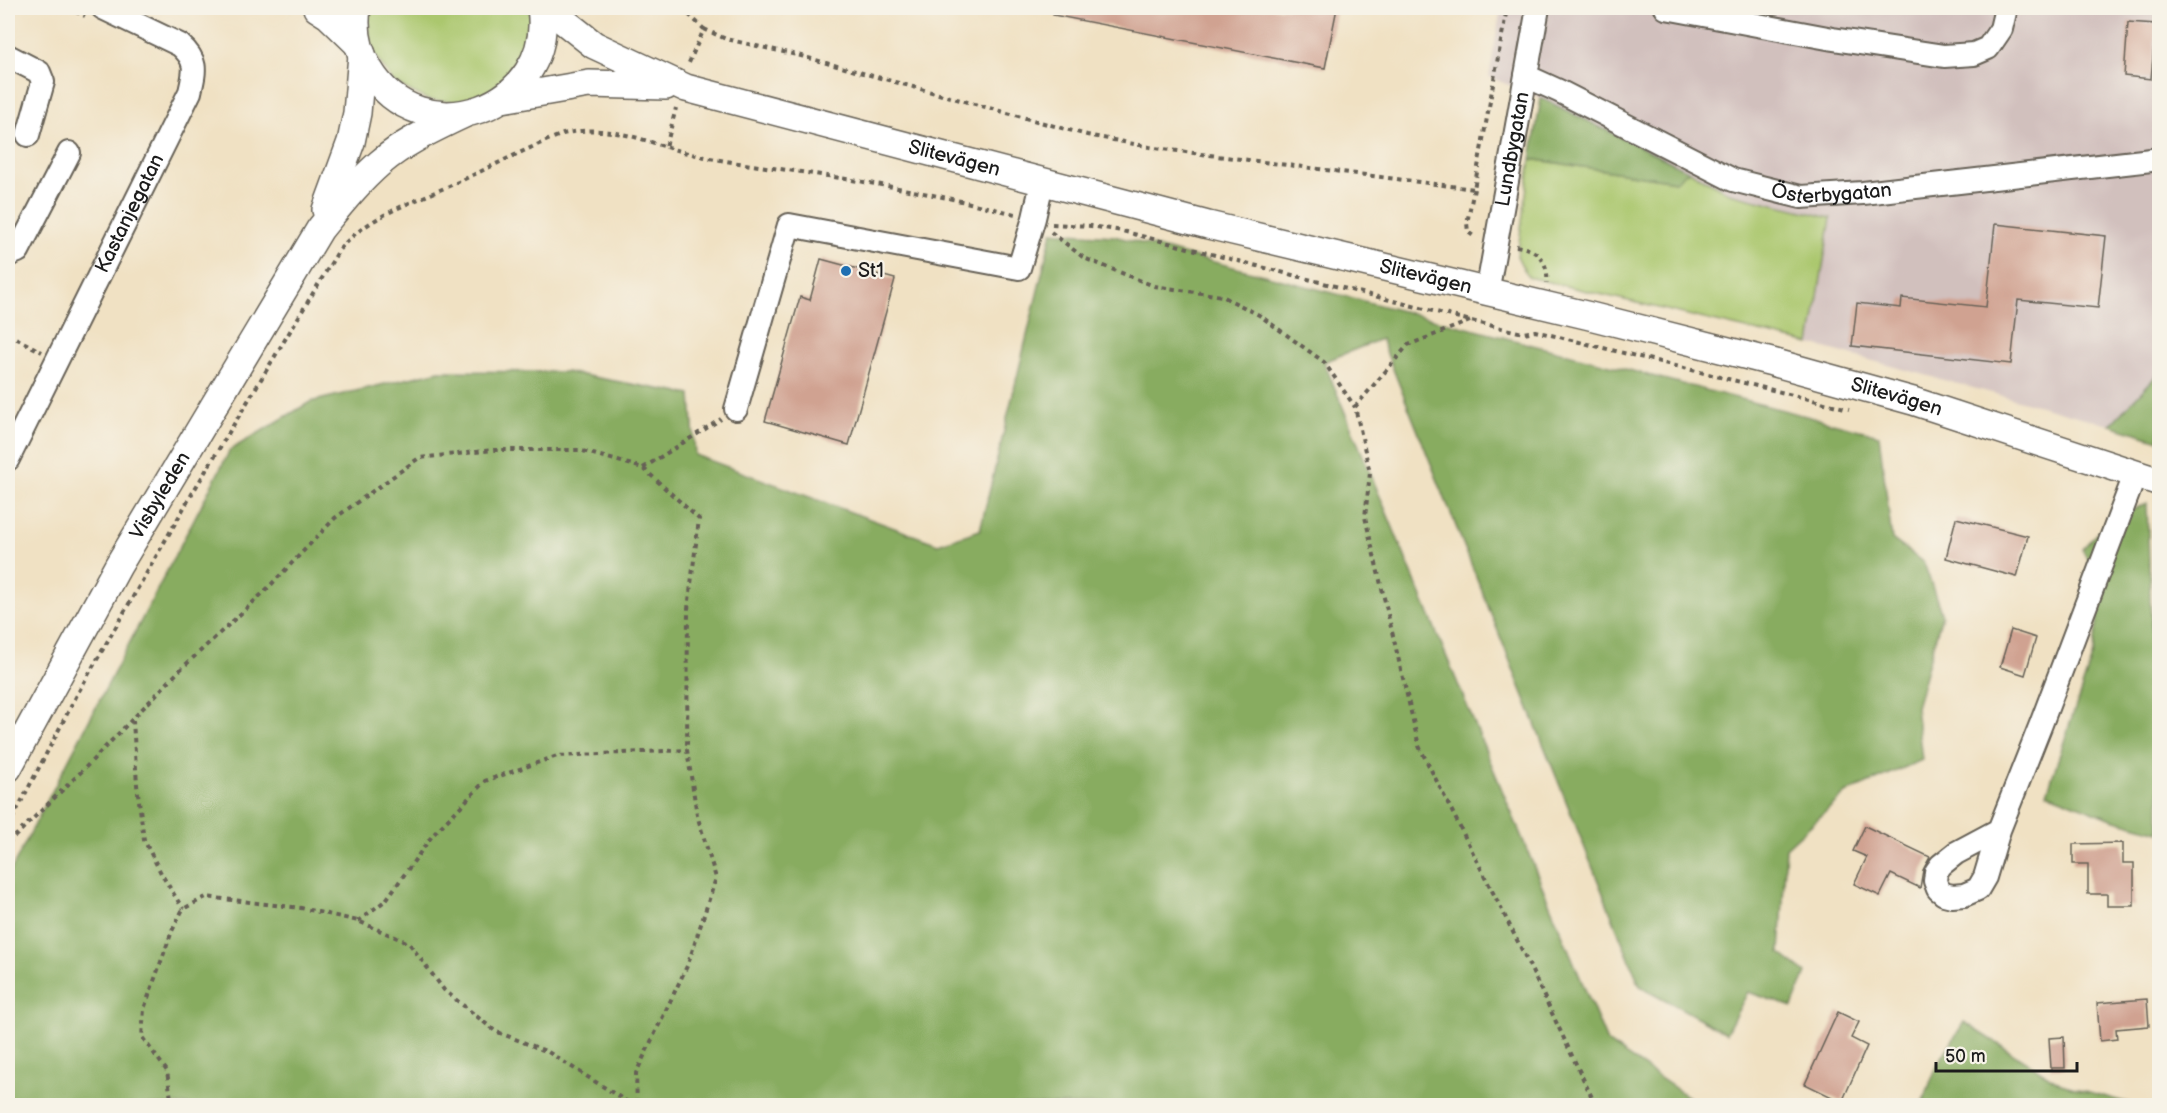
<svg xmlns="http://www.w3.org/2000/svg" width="2167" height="1113" font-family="'Balsamiq Sans',sans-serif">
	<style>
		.industrial { fill: #d1c0bd }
		.green { fill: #abc76e; stroke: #647245; stroke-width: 1.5 }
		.forest { fill: #88ac61; stroke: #52643e; stroke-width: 1.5 }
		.building { fill: #d0a291 }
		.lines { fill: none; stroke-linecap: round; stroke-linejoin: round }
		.minor-casing { stroke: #666156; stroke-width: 26 }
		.major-casing { stroke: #666156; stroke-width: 30 }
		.path { stroke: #666156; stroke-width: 4; stroke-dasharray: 4.5 4.5; stroke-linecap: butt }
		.minor { stroke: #fff; stroke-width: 22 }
		.major { stroke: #fff; stroke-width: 27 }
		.poi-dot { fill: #1f6fb2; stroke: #f7f3e8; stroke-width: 2 }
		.labels { text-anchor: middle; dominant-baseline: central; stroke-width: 4.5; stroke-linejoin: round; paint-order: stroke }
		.street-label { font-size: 20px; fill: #1c1c1c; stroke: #f7f3e8 }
		.poi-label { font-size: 20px; fill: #1c1c1c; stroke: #f7f3e8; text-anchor: start }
	</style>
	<rect width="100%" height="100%" fill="#f7f3e8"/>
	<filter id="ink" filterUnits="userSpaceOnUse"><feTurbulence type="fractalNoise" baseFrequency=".0167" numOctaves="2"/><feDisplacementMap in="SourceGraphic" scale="12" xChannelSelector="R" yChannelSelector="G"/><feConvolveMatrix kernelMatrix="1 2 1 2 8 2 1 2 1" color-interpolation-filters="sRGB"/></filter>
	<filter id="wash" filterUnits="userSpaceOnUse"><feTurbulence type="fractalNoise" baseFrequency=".008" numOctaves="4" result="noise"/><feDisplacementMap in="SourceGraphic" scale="24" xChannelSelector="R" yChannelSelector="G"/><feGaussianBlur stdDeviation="1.35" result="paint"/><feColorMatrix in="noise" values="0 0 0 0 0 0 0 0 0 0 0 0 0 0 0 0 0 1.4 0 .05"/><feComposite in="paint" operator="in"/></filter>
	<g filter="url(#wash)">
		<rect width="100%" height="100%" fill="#f0e1c3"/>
		<polygon class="industrial" points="1501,8 2159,8 2159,373 2110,425 1810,344 1831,218 1729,193 1541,98 1489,77"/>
		<g class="green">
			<polygon points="367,8 530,8 531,20 526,49 510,75 487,93 458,102 428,100 393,82 371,49"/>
			<polygon points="1531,159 1675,181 1689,171 1729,193 1831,218 1810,344 1528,277 1517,256"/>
		</g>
		<g class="forest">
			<polygon points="1541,98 1689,171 1676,181 1531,159"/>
			<polygon points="1052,232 1114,236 1879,435 1892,539 1924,563 1942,615 1916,707 1922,760 1846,793 1786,848 1780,953 1806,973 1792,1007 1748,992 1726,1033 1640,986 1381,339 1324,362 1607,1042 1700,1105 8,1105 8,876 230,450 310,402 439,371 566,372 691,395 695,455 938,544 980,530"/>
			<polygon points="2159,373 2159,440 2110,425"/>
			<polygon points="2147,503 2152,652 2160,654 2159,832 2112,819 2047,793 2094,651 2101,585 2082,549 2107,522"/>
			<polygon points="1964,1022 2061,1084 2135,1105 1922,1105 1936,1067"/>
		</g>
		<g id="blocks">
			<g class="building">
				<polygon points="1054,8 1337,8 1325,68 1053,15"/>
				<polygon points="2128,22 2156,24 2151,79 2124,76"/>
				<polygon points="1995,224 2106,236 2098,308 2018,300 2011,364 1852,346 1857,303 1901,308 1902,298 1986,307"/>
				<polygon points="821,259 895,279 849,445 765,421 800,297 810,300"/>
				<polygon points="1956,518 2028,536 2017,577 1946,558"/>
				<polygon points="2011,630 2036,638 2025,675 2000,667"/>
				<polygon points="1865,826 1930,857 1923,870 1920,888 1891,874 1880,896 1854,884 1867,857 1853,851"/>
				<polygon points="2123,843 2123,863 2134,863 2134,906 2107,906 2107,894 2088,894 2088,864 2073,864 2073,844"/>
				<polygon points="2147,999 2149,1026 2116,1029 2117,1039 2100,1041 2097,1003"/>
				<polygon points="1838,1012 1859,1022 1851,1038 1867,1046 1842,1102 1805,1084"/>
				<polygon points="2064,1037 2065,1068 2051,1068 2049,1038"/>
			</g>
		</g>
	</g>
	<g filter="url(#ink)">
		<use href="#blocks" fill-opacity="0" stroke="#666156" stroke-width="1.5"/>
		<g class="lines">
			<g class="minor-casing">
				<g id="minor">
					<polyline points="1666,8 1833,39 1944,56 1974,54 1988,48 2001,29 2006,8"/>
					<polyline points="8,56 39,72 43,82 28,135"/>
					<path id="s1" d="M 1526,76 L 1559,91 L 1733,180 L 1801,197 L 1863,193 L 2160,159"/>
					<polyline points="8,255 18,251 69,153"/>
					<path id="s2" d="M 1487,293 L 1538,8"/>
					<polyline points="736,409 789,225 1019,268 1034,218 1042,183"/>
					<path id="s3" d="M 8,459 L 190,92 C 195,70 198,61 180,45 L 103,8"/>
					<polyline points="1999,830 1985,877 1978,889 1964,895 1952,896 1944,894 1938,889 1935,881 1936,872 1941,865 1956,853 1999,830 2041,724 2135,475"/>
				</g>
			</g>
			<g class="major-casing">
				<g id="major">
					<polyline points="317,8 328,15 358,44"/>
					<path d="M 357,8 C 354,29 358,51 369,69 C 421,157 556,108 541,8"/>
					<path id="s4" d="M 552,8 L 565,22 L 594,45 L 686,88 L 1208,225 L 1590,316 L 1772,362 L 1913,401 L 2160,482"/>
					<polyline points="502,99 589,84 666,86"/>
					<polyline points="326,210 351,142 357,113 362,55"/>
					<path id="s5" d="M 8,768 L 118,566 L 320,229 C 339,206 357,183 380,163 C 404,142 435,128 464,114"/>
				</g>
			</g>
			<g class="path">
				<polyline points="67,8 85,16"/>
				<polyline points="682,8 704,29 688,65"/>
				<polyline points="704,29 726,39 801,56 1087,135 1155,148 1474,189 1507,8"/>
				<path d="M 666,147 C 714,162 764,166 814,174 C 882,184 949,197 1015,214"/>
				<polyline points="1474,189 1467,223 1468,232 1476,238"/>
				<polyline points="1052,224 1091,226 1122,231 1471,321 1523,333 1535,331 1849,409"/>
				<polyline points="1051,232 1084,258 1154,286 1222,296 1259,315 1324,362 1355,407"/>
				<path d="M 1516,246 C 1537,249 1549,261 1547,283"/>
				<polyline points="1470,321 1408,345 1355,407 1370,473 1365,517 1419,746 1520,946 1596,1106"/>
				<polyline points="8,334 42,352"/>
				<polyline points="643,468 721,419"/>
				<polyline points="133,720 137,785 144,840 162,875 183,909"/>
				<path d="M 8,827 L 79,691 L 193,492 L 339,250 C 368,215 417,201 458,182 C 493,166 527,148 563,134 C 599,125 631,135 666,147 L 676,108"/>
				<polyline points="8,843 83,770 181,669 264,592 335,518 419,458 494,450 579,450 643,468 699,519 688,609 687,750 697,815 716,878 688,964 636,1073 637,1106"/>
				<polyline points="358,921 386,900 432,836 485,781 557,756 687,750"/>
				<polyline points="172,1106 167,1071 142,1037 144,1009 172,931 183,909 206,897 301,908 358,921 409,943 444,990 495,1031 548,1052 634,1106"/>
			</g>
			<use href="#minor" class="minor"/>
			<use href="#major" class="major"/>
		</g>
	</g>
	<circle class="poi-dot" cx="846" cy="271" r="6"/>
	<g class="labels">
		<g class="street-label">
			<text stroke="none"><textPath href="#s2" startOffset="146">Lundbygatan</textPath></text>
			<text stroke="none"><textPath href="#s4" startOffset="435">Slitevägen</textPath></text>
			<text stroke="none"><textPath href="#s1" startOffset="332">Österbygatan</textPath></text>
			<text stroke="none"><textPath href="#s3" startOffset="274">Kastanjegatan</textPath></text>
			<text stroke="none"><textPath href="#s4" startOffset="921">Slitevägen</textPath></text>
			<text stroke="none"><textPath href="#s4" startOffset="1407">Slitevägen</textPath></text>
			<text stroke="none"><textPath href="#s5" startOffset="312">Visbyleden</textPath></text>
		</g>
		<g class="poi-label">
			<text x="858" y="271">St1</text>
		</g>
	</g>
	<rect width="2167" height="1113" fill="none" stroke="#f7f3e8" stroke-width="30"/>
	<path d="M1936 1062v9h141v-9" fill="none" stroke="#1c1c1c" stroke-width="3"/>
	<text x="1945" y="1062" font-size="18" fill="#1c1c1c" stroke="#f7f3e8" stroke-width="4.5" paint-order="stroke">50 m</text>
</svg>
